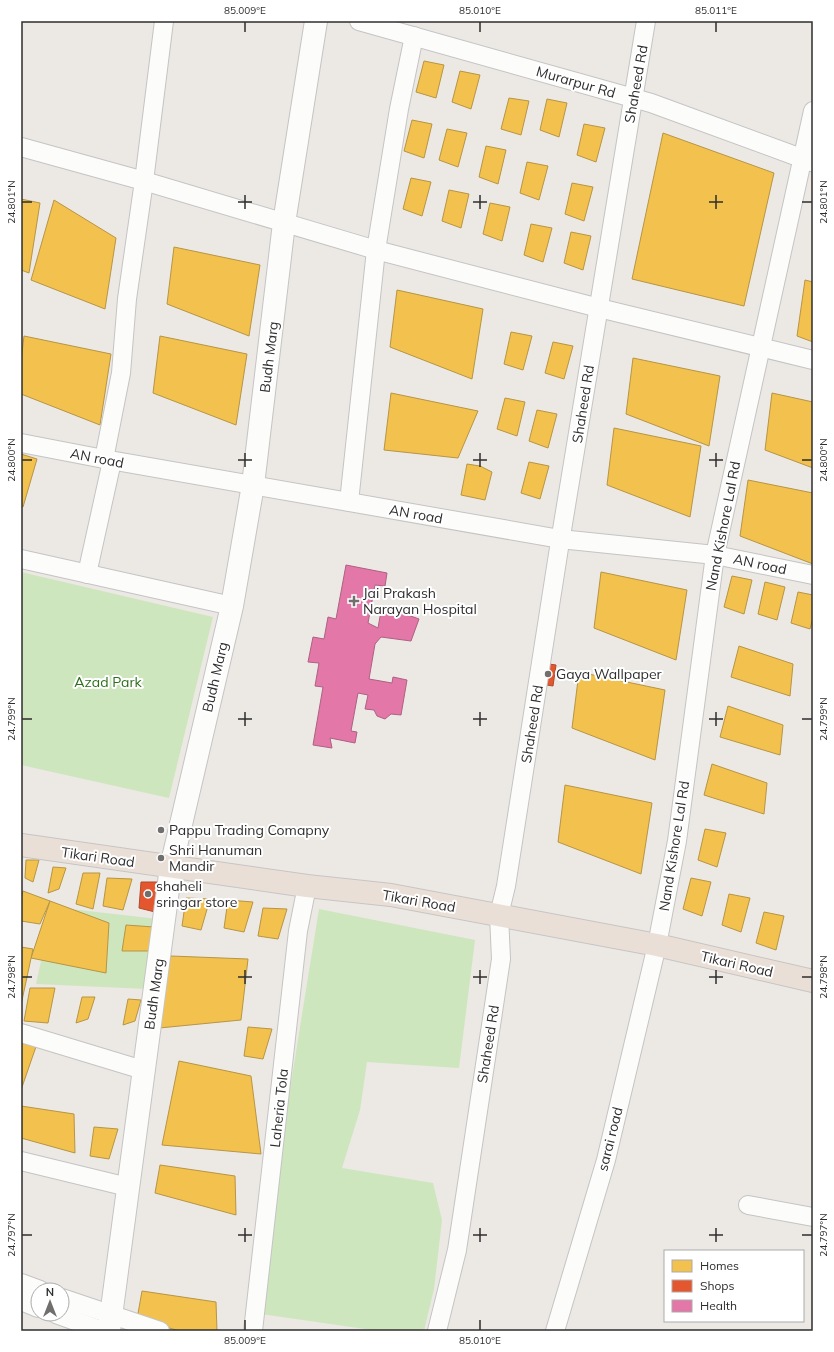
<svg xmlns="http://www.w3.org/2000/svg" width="834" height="1352" font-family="Mulish,sans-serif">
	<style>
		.green { fill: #cee6be }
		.homes { fill: #f2c14e; stroke: #b79544 }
		.shops { fill: #e4572e; stroke: #ad4b2e }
		.health { fill: #e377a8; stroke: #ad6183 }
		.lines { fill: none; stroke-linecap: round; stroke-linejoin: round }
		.street-casing { stroke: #c5c4c5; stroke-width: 20 }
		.secondary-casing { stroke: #c5c4c5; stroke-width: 24 }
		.highway-casing { stroke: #c6c5c4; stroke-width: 24 }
		.street { stroke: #fcfcfb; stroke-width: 18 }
		.secondary { stroke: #fcfcfb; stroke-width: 22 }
		.highway { stroke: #eadfd6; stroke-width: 22 }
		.ticks { fill: none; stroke: #2e2e2e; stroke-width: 1.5 }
		.poi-dot { fill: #706f6e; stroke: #fff; stroke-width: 1.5 }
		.labels { text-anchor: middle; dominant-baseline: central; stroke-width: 4; stroke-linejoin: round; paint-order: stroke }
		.street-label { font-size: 14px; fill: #2e2e2e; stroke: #fff }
		.poi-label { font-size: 14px; fill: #2e2e2e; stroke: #fff; text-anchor: start }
		.park-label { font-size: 14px; fill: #2c6e1b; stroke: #fff }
		.neatline { fill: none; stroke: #2e2e2e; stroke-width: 1.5 }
		.ticks-label { font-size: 10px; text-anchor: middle; fill: #2e2e2e }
	</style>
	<rect width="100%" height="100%" fill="#ece8e4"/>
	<g class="green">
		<polygon points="21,572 213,617 169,798 21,765"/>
		<polygon points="53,907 158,919 147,989 36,984"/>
		<polygon points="319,909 475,940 459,1068 367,1062 360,1110 342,1168 433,1183 442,1220 434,1289 424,1331 379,1331 254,1313"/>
	</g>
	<g class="homes">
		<polygon points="424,61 444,65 436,98 416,92"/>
		<polygon points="460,71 480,75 471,109 452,102"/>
		<polygon points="509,98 529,101 521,135 501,129"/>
		<polygon points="547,99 567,103 559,137 540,130"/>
		<polygon points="412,120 432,124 424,158 404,151"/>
		<polygon points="584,124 605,128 596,162 577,155"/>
		<polygon points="447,129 467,133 458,167 439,160"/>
		<polygon points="663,133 774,173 744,306 632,279"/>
		<polygon points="486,146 506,150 498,184 479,177"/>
		<polygon points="527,162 548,166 539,200 520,193"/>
		<polygon points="411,178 431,182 422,216 403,209"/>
		<polygon points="572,183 593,187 584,221 565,214"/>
		<polygon points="449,190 469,194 461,228 442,221"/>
		<polygon points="21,199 40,203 29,273 21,270"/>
		<polygon points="54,200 116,238 105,309 31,280"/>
		<polygon points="490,203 510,207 502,241 483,234"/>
		<polygon points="531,224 552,228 543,262 524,255"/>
		<polygon points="571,232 591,236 583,270 564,263"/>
		<polygon points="174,247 260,265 249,336 167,304"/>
		<polygon points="805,280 813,282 813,342 797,336"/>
		<polygon points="397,290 483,309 472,379 390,347"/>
		<polygon points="511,332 532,336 523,370 504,364"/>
		<polygon points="24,336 111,354 100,425 21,394 21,361"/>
		<polygon points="160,336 247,354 236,425 153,393"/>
		<polygon points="553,342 573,346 564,379 545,373"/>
		<polygon points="633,358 720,376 709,446 626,414"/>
		<polygon points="391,393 478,411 458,458 384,450"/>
		<polygon points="772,393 813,402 813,468 765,450"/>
		<polygon points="505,398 525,402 517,436 497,429"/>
		<polygon points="537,410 557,414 548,448 529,441"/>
		<polygon points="614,428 701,446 690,517 607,485"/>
		<polygon points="21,454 37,459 23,507 21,506"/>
		<polygon points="529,462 549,466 540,499 521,493"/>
		<polygon points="467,464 480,466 492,472 485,500 461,495"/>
		<polygon points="748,480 813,493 813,564 740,536"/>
		<polygon points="601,572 687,590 676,660 594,628"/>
		<polygon points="732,576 752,580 744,614 724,607"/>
		<polygon points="765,582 785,587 777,620 758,614"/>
		<polygon points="798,592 813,595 813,617 810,629 791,623"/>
		<polygon points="739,646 793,664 790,696 731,677"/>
		<polygon points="579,672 665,690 655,760 572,728"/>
		<polygon points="728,706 783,725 780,755 720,737"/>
		<polygon points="712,764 767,783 764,814 704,795"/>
		<polygon points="565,785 652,803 641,874 558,842"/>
		<polygon points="705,829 726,833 717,867 698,860"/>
		<polygon points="26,860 39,860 33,882 25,878"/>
		<polygon points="53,867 66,868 59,889 48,893"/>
		<polygon points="83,873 100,873 93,909 76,904"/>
		<polygon points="107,878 132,879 123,910 103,906"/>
		<polygon points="691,878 711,882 702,916 683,909"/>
		<polygon points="23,891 50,901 40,924 21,921 21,900"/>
		<polygon points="729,894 750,898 741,932 722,925"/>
		<polygon points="186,898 210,899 201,930 182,926"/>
		<polygon points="228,900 253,902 244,932 224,928"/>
		<polygon points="50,901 109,923 106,973 31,958"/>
		<polygon points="263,908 287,909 278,939 258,936"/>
		<polygon points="764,912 784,916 776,950 756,943"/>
		<polygon points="126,925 154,927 150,951 122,951"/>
		<polygon points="21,947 33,949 21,1005"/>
		<polygon points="171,956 248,959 241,1020 149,1029"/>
		<polygon points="30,988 55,988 48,1023 24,1021"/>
		<polygon points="82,997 95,997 88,1019 76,1023"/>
		<polygon points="128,999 141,1000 135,1021 123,1025"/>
		<polygon points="248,1027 272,1029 263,1059 244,1056"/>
		<polygon points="21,1033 39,1038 21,1090"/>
		<polygon points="179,1061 251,1076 261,1154 162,1145"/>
		<polygon points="21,1106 74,1114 75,1153 21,1138"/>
		<polygon points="94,1127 118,1129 109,1159 90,1156"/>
		<polygon points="160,1165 235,1176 236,1215 155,1193"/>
		<polygon points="142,1291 216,1302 217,1331 180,1331 137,1319"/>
	</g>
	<g class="shops">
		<polygon points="542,663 556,665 553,686 540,684"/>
		<polygon points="141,882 157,882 155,912 139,908"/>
	</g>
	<polygon class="health" points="346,565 387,573 385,586 375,585 368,623 378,628 381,611 387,612 394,608 406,609 408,615 419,619 411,641 381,637 375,644 369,679 392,683 393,677 407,680 401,715 391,714 385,719 377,716 374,710 365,709 368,695 358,693 351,731 357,732 355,743 330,738 332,748 313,745 323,687 315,686 319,663 308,662 313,637 324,639 328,617 336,619"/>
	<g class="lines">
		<g class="street-casing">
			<g id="street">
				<polyline points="359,21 651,103 812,162"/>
				<polyline points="21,147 144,181 376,250 599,308 813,360"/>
				<polyline points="21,443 104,459 560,539 715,555 813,575"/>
				<polyline points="104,459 121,373 127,299 144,181 164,21"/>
				<polyline points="349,502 376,250 399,109 414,36"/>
				<polyline points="21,559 232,606"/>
				<polyline points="87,574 112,461"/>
				<polyline points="21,1033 143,1070"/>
				<polyline points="21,1161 128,1187"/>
				<polyline points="748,1205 813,1217"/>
				<polyline points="21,1283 40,1290"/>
				<polyline points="62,1298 160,1331"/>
				<polyline points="21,1301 38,1308"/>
				<polyline points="56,1314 103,1331"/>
				<polyline points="253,1331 298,931 307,886"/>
				<polyline points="437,1331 457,1250 501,959 499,915 506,886 559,548 646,21"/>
				<polyline points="555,1331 606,1160 657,945 677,841 715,555 813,111"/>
			</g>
		</g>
		<g class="secondary-casing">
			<polyline id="secondary" points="109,1331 171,867 232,606 253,485 284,223 316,21"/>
		</g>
		<g class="highway-casing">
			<polyline id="highway" points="21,845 307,886 391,895 657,945 813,981"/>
		</g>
		<use href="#street" class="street"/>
		<use href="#secondary" class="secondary"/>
		<use href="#highway" class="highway"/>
	</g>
	<path class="ticks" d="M 245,22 L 245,32M 480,22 L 480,32M 716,22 L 716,32M 245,195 L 245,209M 480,195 L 480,209M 716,195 L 716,209M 22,202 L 32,202M 238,202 L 252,202M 473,202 L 487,202M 709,202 L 723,202M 802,202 L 812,202M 245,453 L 245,467M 480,453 L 480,467M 716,453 L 716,467M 22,460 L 32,460M 238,460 L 252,460M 473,460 L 487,460M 709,460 L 723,460M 802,460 L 812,460M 245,712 L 245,726M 480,712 L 480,726M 716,712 L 716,726M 22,719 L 32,719M 238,719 L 252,719M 473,719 L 487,719M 709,719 L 723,719M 802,719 L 812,719M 245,970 L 245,984M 480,970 L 480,984M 716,970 L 716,984M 22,977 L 32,977M 238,977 L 252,977M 473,977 L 487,977M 709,977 L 723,977M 802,977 L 812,977M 245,1228 L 245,1242M 480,1228 L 480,1242M 716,1228 L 716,1242M 22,1235 L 32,1235M 238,1235 L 252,1235M 473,1235 L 487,1235M 709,1235 L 723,1235M 802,1235 L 812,1235M 245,1320 L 245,1330M 480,1320 L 480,1330"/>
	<g class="poi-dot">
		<path d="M352 595h4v4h4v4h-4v4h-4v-4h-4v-4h4z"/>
		<circle cx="548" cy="674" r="4"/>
		<circle cx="161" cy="830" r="4"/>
		<circle cx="161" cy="858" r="4"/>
		<circle cx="148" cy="894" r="4"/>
	</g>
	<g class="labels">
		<g class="street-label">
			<text transform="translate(576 82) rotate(16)">Murarpur Rd</text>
			<text transform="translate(636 84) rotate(-80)">Shaheed Rd</text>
			<text transform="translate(269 357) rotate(-83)">Budh Marg</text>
			<text transform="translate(583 404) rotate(-81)">Shaheed Rd</text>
			<text transform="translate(97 458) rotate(11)">AN road</text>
			<text transform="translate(416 514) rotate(10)">AN road</text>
			<text transform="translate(723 526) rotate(-79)">Nand Kishore Lal Rd</text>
			<text transform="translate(760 564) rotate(12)">AN road</text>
			<text transform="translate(215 677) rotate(-77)">Budh Marg</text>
			<text transform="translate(532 724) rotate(-81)">Shaheed Rd</text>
			<text transform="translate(674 846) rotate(-81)">Nand Kishore Lal Rd</text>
			<text transform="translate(98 857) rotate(8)">Tikari Road</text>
			<text transform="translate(419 901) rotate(10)">Tikari Road</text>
			<text transform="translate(737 964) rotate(13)">Tikari Road</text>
			<text transform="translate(154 994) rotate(-82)">Budh Marg</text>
			<text transform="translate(488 1044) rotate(-81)">Shaheed Rd</text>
			<text transform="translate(279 1108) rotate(-84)">Laheria Tola</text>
			<text transform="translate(610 1139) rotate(-76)">sarai road</text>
		</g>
		<g class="poi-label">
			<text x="363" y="593">Jai Prakash<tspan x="363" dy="16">Narayan Hospital</tspan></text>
			<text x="556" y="674">Gaya Wallpaper</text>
			<text x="169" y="830">Pappu Trading Comapny</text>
			<text x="169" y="850">Shri Hanuman<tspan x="169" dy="16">Mandir</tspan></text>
			<text x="156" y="886">shaheli<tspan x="156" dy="16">sringar store</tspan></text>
		</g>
		<g class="park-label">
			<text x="108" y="682">Azad Park</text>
		</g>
	</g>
	<rect width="834" height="1352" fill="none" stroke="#ffffff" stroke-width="44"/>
	<rect x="664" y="1250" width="140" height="72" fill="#ffffff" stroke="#ababab"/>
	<rect x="672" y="1260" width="20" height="12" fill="#f2c14e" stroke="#ababab"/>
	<text x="700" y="1270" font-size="12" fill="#2e2e2e">Homes</text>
	<rect x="672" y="1280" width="20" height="12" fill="#e4572e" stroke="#ababab"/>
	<text x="700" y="1290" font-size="12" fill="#2e2e2e">Shops</text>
	<rect x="672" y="1300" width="20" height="12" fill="#e377a8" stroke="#ababab"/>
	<text x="700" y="1310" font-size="12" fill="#2e2e2e">Health</text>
	<g transform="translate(50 1302)"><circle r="19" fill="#ffffff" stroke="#ababab"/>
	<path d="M0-3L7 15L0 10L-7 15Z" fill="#706f6e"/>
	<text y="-6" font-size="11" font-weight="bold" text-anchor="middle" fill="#2e2e2e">N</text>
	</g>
	<rect x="22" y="22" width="790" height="1308" class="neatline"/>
	<g class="ticks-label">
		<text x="245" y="14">85.009°E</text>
		<text x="480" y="14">85.010°E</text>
		<text x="716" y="14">85.011°E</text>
		<text transform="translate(11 202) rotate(-90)" y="4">24.801°N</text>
		<text transform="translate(823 202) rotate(-90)" y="4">24.801°N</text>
		<text transform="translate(11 460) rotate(-90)" y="4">24.800°N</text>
		<text transform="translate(823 460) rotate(-90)" y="4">24.800°N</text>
		<text transform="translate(11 719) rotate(-90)" y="4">24.799°N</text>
		<text transform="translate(823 719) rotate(-90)" y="4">24.799°N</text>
		<text transform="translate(11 977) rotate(-90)" y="4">24.798°N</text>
		<text transform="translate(823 977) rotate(-90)" y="4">24.798°N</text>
		<text transform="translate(11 1235) rotate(-90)" y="4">24.797°N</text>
		<text transform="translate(823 1235) rotate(-90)" y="4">24.797°N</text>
		<text x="245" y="1344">85.009°E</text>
		<text x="480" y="1344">85.010°E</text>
	</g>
</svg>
